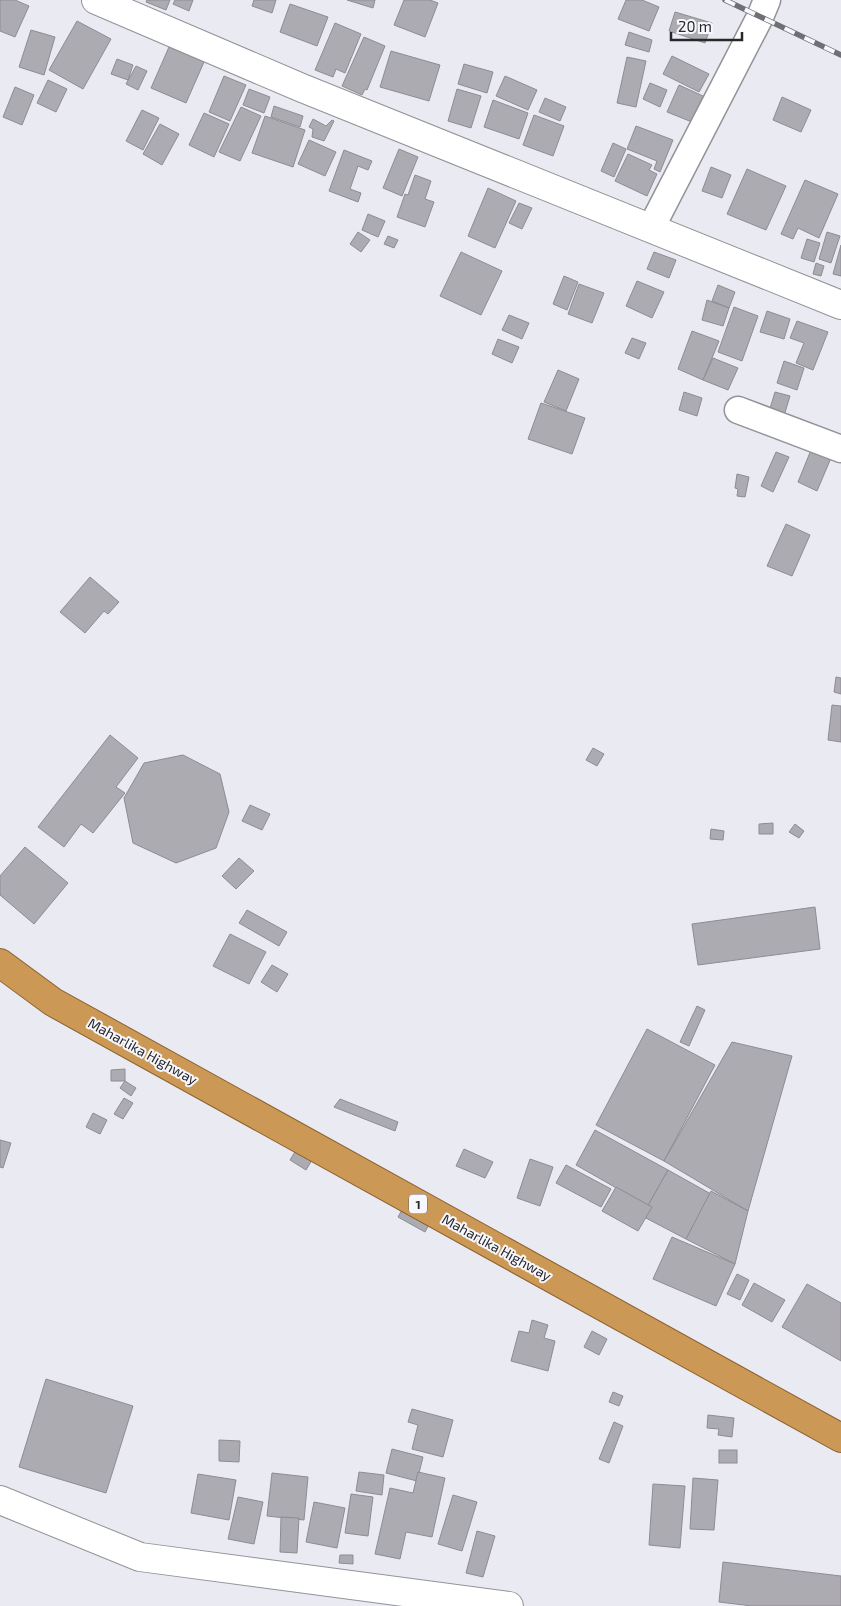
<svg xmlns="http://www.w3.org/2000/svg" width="841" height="1606" font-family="'Exo 2',sans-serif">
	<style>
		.building { fill: #adabb2; stroke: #8e8c93 }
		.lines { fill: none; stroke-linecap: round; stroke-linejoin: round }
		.minor-casing { stroke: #929299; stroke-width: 29 }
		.tertiary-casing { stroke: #929299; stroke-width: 30 }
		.secondary-casing { stroke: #929299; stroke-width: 30 }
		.trunk-casing { stroke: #8b602c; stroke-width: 30 }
		.minor { stroke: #fff; stroke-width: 26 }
		.tertiary { stroke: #fff; stroke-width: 28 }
		.secondary { stroke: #fff; stroke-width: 28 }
		.trunk { stroke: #cc9856; stroke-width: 28 }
		.rail-casing { stroke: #6f6f74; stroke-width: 5.5 }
		.rail { stroke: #f7f7fe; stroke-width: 4; stroke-dasharray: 11; stroke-linecap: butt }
		.labels { text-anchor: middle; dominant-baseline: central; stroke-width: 4; stroke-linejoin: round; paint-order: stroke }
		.shield { fill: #f7f7fe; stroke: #66666a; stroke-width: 1 }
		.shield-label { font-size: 12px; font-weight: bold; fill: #28282b }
		.street-label { font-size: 14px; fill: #28282b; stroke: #f7f7fe }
	</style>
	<rect width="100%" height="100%" fill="#eaeaf2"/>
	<g class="building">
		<polygon points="0,0 15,0 29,6 15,37 0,31"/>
		<polygon points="147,0 170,0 166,10 146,2"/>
		<polygon points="175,0 193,0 189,11 173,4"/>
		<polygon points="254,0 276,0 272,13 252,6"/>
		<polygon points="347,0 375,0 373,8"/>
		<polygon points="404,0 430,0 438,3 425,37 394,25"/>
		<polygon points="626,0 642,0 659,7 649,31 618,19"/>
		<polygon points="290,4 328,17 317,46 280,32"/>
		<polygon points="675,12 712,23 705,43 669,31"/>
		<polygon points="77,21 111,39 83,89 49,70"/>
		<polygon points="335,23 361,34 345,73 336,69 333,77 315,70"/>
		<polygon points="31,30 55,37 44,75 19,67"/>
		<polygon points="629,32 652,40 649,52 625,45"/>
		<polygon points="364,37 385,46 367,90 365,89 362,95 342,86"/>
		<polygon points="169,47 204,62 186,103 151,88"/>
		<polygon points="391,51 440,65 429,101 380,87"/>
		<polygon points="672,56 709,74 699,92 663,74"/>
		<polygon points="627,57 646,61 636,107 617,103"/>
		<polygon points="117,59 133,65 128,80 111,74"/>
		<polygon points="464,64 493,72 487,93 458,84"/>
		<polygon points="136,66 147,71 138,90 126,84"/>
		<polygon points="224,76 246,85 230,121 209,112"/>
		<polygon points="505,76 537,90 528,110 496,96"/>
		<polygon points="48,80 67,89 56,112 37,103"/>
		<polygon points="650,83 667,90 660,107 643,99"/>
		<polygon points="679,85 703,96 692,122 667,112"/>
		<polygon points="15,87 34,95 22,125 3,117"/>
		<polygon points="249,89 270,97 264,113 243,105"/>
		<polygon points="457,89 481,96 471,128 448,121"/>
		<polygon points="782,97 811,110 801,132 773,120"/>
		<polygon points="545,98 566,107 560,121 539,112"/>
		<polygon points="493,100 528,113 519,139 484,127"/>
		<polygon points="274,106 303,116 300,127 271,117"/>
		<polygon points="241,107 261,116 240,161 219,152"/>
		<polygon points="142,110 159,118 143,150 126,141"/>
		<polygon points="204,113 229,124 214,157 189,145"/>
		<polygon points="534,115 564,126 553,156 523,145"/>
		<polygon points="265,116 305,130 293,167 252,153"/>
		<polygon points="313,119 326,126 332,120 334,121 324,141 312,137 313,129 309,127"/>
		<polygon points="160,124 179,134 162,165 143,154"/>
		<polygon points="636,126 673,140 660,172 654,169 657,161 627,149"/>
		<polygon points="309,140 336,152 325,176 298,164"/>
		<polygon points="613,143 626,149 614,177 601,171"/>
		<polygon points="399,149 418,157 402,196 383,188"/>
		<polygon points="344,150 372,161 368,170 358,166 350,189 361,193 358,202 329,191"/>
		<polygon points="628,154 652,165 649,170 657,174 647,196 615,181"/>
		<polygon points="711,167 731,175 722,198 702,191"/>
		<polygon points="747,169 786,186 766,230 727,214"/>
		<polygon points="415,175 431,181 425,199 434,202 425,227 397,217 405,194 408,195"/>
		<polygon points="805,180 838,194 819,238 798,228 793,239 781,234"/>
		<polygon points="488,188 516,201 495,248 468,236"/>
		<polygon points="519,203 532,208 522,229 509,223"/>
		<polygon points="368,214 385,221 378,237 362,230"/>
		<polygon points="358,232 370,240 361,252 350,244"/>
		<polygon points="827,232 840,236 831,263 819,259"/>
		<polygon points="388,236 398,240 394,248 384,244"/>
		<polygon points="807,239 820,243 814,262 801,258"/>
		<polygon points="841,245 841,276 833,274"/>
		<polygon points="461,252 502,271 481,315 440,296"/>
		<polygon points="654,252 676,260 669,278 647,269"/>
		<polygon points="816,263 824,266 821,276 813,274"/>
		<polygon points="564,276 578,282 567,310 553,304"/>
		<polygon points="637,281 664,292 652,318 626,306"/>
		<polygon points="579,284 604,293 592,323 568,314"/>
		<polygon points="718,285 735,292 729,308 712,301"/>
		<polygon points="707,300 729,308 723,326 702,320"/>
		<polygon points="734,307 758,316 742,361 718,352"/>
		<polygon points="767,311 790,319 784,339 760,332"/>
		<polygon points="509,315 529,323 522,339 502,330"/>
		<polygon points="797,321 828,332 813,370 796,363 804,343 790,338"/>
		<polygon points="692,331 719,341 703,380 678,369"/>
		<polygon points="632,338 646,343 639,359 625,353"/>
		<polygon points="498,339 519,347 512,363 492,354"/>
		<polygon points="713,358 738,368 728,390 703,380"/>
		<polygon points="784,361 804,368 797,390 777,383"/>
		<polygon points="558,370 579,379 566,411 544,402"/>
		<polygon points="684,392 702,398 697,416 679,410"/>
		<polygon points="775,392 790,396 783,419 768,415"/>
		<polygon points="541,403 585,418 572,454 528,439"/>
		<polygon points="811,450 831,458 817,491 798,482"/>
		<polygon points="776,452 789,457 773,492 761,486"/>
		<polygon points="737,474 749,477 745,497 737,496 738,489 735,488"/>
		<polygon points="786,524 810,535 792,576 767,566"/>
		<polygon points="90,577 119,602 108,614 104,611 85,633 60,612"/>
		<polygon points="836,677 841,678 841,694 834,692"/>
		<polygon points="832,705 841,706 841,742 828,740"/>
		<polygon points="110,735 138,758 116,787 125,793 93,833 81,824 64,847 38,827"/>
		<polygon points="593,748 604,754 597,766 586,760"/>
		<polygon points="183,755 220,774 229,812 216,848 176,863 133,843 124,798 144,763"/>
		<polygon points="250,805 270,814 262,830 242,821"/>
		<polygon points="773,823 773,834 759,834 759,824"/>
		<polygon points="795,824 804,831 799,838 789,832"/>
		<polygon points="711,829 724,831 723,840 710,839"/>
		<polygon points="25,847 68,883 34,924 0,895 0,876"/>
		<polygon points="239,858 254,871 236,889 222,876"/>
		<polygon points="815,907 820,949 698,965 692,924"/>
		<polygon points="247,910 287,932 279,946 239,923"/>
		<polygon points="230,934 266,952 249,984 213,966"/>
		<polygon points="272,965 288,974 277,992 261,982"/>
		<polygon points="697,1006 705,1010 689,1046 680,1042"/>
		<polygon points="647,1029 715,1065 664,1161 596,1125"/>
		<polygon points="732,1042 792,1056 748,1211 664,1161"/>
		<polygon points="125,1069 125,1081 111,1081 111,1070"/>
		<polygon points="125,1081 136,1088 131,1096 120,1088"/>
		<polygon points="124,1098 133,1103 123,1119 114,1114"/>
		<polygon points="340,1099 398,1122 395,1131 334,1107"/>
		<polygon points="93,1113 107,1120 100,1134 86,1127"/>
		<polygon points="595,1130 668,1170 648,1206 576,1165"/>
		<polygon points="0,1140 11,1143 3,1168 0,1167"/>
		<polygon points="464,1149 493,1162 485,1178 456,1166"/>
		<polygon points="296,1150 312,1160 306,1170 290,1160"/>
		<polygon points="530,1159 553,1167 540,1206 517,1198"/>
		<polygon points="566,1165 611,1189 601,1207 556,1183"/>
		<polygon points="668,1170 711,1194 686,1239 642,1216"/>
		<polygon points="616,1187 652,1207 638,1231 602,1211"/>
		<polygon points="711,1191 748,1211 735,1264 686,1239"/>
		<polygon points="404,1206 431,1221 425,1232 398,1217"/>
		<polygon points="672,1237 735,1264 716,1306 653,1279"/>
		<polygon points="737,1274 749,1280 740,1300 727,1294"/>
		<polygon points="754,1283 785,1300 772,1322 742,1305"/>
		<polygon points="807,1284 841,1303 841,1361 782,1327"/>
		<polygon points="532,1320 548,1325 544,1338 555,1341 548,1371 511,1361 519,1331 529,1333"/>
		<polygon points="592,1331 607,1339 599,1355 584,1347"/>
		<polygon points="46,1379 133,1406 106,1493 19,1467"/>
		<polygon points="613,1392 623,1396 619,1406 609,1402"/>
		<polygon points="412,1409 453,1420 443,1457 412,1449 418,1425 408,1422"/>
		<polygon points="708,1415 734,1418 732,1437 718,1435 719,1429 707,1428"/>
		<polygon points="614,1422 623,1426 609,1463 599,1459"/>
		<polygon points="219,1440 240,1441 239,1462 219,1461"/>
		<polygon points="392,1449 423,1457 417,1481 386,1473"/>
		<rect x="719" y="1450" width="18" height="13"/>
		<polygon points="359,1472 384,1475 382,1495 356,1491"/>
		<polygon points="418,1472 445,1478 432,1537 406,1532 400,1559 375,1554 390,1488 413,1493"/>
		<polygon points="272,1473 308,1477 304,1520 267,1516"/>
		<polygon points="198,1474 236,1480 229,1520 191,1513"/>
		<polygon points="693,1478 718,1480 714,1530 690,1529"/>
		<polygon points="653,1484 685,1486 680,1548 649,1545"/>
		<polygon points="351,1494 373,1497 368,1536 345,1533"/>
		<polygon points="453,1495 477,1502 462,1551 438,1544"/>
		<polygon points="238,1497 263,1502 254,1544 228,1539"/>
		<polygon points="314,1502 345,1508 337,1548 306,1542"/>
		<polygon points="281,1517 299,1518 297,1553 280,1552"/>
		<polygon points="477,1531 495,1536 483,1577 466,1573"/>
		<polygon points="340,1555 353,1555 353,1564 339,1563"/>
		<polygon points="723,1562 841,1576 841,1606 752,1606 719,1602"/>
	</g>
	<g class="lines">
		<g class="minor-casing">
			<g id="minor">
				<polyline points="651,228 760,17 767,0"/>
				<polyline points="738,410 841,449"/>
			</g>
		</g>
		<g class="tertiary-casing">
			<polyline id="tertiary" points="96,0 302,88 841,305"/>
		</g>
		<g class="secondary-casing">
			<polyline id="secondary" points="0,1500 140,1557 509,1606"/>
		</g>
		<g class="trunk-casing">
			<polyline id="trunk" points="0,963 53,1002 841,1438"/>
		</g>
		<use href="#minor" class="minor"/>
		<use href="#tertiary" class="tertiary"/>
		<use href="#secondary" class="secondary"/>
		<use href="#trunk" class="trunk"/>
		<g class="rail-casing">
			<polyline id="rail" points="725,0 841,55"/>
		</g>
		<use href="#rail" class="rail"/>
	</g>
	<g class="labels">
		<rect class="shield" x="409" y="1194.5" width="18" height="19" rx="4"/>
		<g class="shield-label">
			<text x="418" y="1204">1</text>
		</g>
		<g class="street-label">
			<text transform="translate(143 1051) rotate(29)">Maharlika Highway</text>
			<text transform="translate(497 1247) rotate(29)">Maharlika Highway</text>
		</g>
	</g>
	<path d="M671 32v8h71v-8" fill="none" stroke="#28282b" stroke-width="2.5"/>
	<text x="678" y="32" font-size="15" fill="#28282b" stroke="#f7f7fe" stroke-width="4" paint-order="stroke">20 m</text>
</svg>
